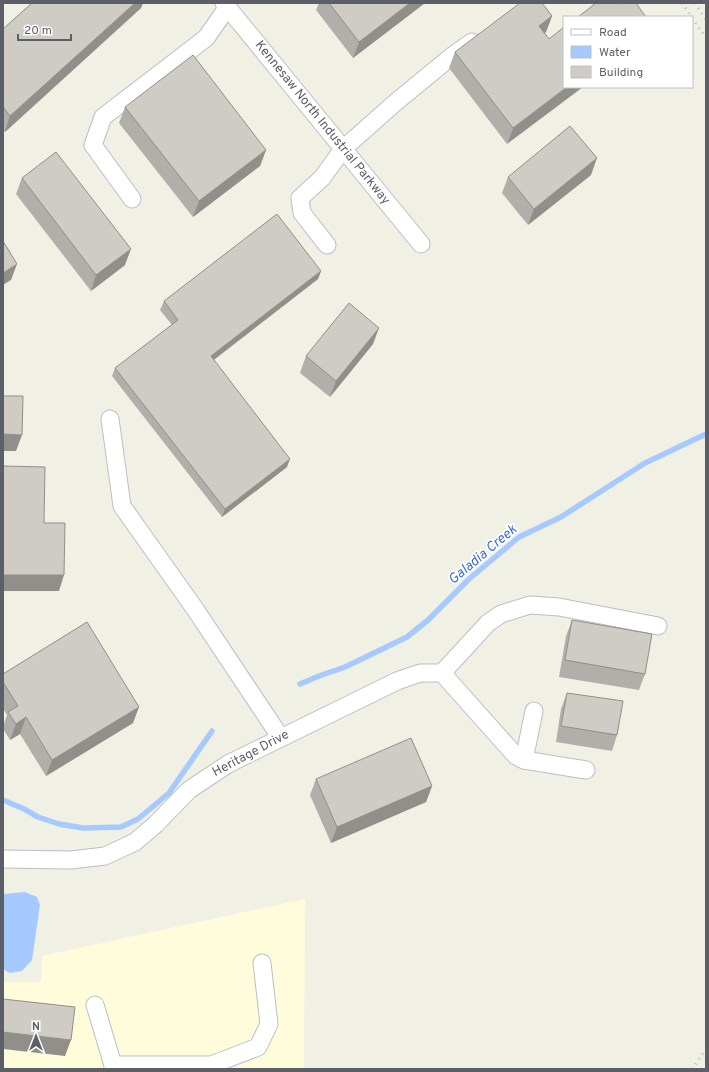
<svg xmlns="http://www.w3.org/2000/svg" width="709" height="1072" font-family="Overpass,sans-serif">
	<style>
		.commercial { fill: #fffcdb }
		.water { fill: #a6caff }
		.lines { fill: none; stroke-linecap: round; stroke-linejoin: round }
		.stream { stroke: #a6caff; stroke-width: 5.5 }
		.minor-casing { stroke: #bcbec5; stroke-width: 19 }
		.minor { stroke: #fff; stroke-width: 17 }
		.rail { stroke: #b8b8ba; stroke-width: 3; stroke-dasharray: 1 5; stroke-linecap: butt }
		.wall { fill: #b1afa9 }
		.shaded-wall { fill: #908f89 }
		.building { fill: #ceccc4; stroke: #908f89 }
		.labels { text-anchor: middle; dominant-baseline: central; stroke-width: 3.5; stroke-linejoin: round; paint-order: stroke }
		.street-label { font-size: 13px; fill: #5c5f67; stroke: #fff }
		.water-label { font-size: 14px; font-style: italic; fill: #3c6dcf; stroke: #fff }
	</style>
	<rect width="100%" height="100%" fill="#f0f0e5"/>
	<polygon class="commercial" points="305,899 304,1069 3,1069 3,982 41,982 42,956"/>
	<polygon class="water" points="25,892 37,897 40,905 32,960 22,971 10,973 3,969 3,894"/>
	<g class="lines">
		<g class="stream">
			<polyline points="300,684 319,676 345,667 407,637 428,620 469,579 519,537 561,517 645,463 706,434"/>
			<polyline points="3,800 24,809 38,817 59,824 83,828 121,827 138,819 169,793 212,731"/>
		</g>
		<g class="minor-casing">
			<g id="minor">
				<polyline points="224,3 421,244"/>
				<polyline points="132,199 93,145 103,117 206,38 227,8"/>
				<polyline points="327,245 302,213 300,198 322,178 343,149 396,102 452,56 472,42"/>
				<polyline points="110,419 122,506 195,609 281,738"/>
				<polyline points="442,673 488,623 501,614 530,605 559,607 658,626"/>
				<polyline points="442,673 516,756 524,760 586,770"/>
				<polyline points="524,760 534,711"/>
				<polyline points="3,859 71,860 105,856 135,842 156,824 189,790 228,764 397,681 420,673 442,673"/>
				<polyline points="95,1005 113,1065 113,1069"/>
				<polyline points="113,1065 211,1065 258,1047 269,1024 262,963"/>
			</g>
		</g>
		<use href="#minor" class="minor"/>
		<g class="rail">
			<polyline points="682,3 706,38"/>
			<polyline points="695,3 706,20"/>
			<polyline points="692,1069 706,1049"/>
		</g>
	</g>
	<g class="wall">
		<polygon points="32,3 143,3 141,8 5,132 3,130 3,29"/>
		<polygon points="319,3 425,3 353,58 316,10"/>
		<polygon points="552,16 546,32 544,33 549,39 507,144 449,68 455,52"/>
		<polygon points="125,107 266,150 260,166 193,217 119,123"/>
		<polygon points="591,175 528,225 502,193 508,177"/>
		<polygon points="22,178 125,265 91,291 16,194"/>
		<polygon points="321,271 318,279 214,360 287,467 222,517 112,376 115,368 172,325 160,310 164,301"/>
		<polygon points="373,344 330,397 300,373 306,356"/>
		<polygon points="572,620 645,674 639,690 559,677 566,636"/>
		<polygon points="3,674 133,723 46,776 20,734 10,740 3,729 3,727 7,715 3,708"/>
		<polygon points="567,693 617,735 612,751 556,742 561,709"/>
		<polygon points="316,779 432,786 426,802 331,843 310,795"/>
	</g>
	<g class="shaded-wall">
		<polygon points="135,3 143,3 141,8 5,132 10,116"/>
		<polygon points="410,3 425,3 353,58 359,42"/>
		<polygon points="552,16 546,32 533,42 539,26"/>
		<polygon points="567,87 583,87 507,144 513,128"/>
		<polygon points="266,150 260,166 193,217 199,201"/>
		<polygon points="597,158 591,175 528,225 534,209"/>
		<polygon points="131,249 125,265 91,291 96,275"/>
		<polygon points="17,264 11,280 3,285 3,273"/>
		<polygon points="321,271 318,279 208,364 211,356"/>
		<polygon points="379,328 373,344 330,397 336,381"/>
		<polygon points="3,434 22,435 16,451 3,451"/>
		<polygon points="290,459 287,467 222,517 225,509"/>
		<polygon points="3,575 64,575 59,591 3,591"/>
		<polygon points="139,707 133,723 46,776 52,760"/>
		<polygon points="26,717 20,734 10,740 16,724"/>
		<polygon points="432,786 426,802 331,843 337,827"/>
		<polygon points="3,1032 71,1040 65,1056 3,1049"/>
	</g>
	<g class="building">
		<polygon points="32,3 135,3 10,116 3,107 3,29"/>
		<polygon points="329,3 410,3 359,42"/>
		<polygon points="520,3 542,3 552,16 539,26 549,39 564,27 564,87 567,87 513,128 455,52"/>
		<polygon points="596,3 619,3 620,4 622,3 636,3 646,17 578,17"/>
		<polygon points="193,55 266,150 199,201 125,107"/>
		<polygon points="570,126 597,158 534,209 508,177"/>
		<polygon points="56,152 131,249 96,275 22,178"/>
		<polygon points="277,214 321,271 211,356 290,459 225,509 115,368 178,320 164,301"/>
		<polygon points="3,241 17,264 3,273"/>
		<polygon points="349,303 379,328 336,381 306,356"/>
		<polygon points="3,396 23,396 22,435 3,434"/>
		<polygon points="3,466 45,467 44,523 65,523 64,575 3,575"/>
		<polygon points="572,620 652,634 645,674 565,660"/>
		<polygon points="87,622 139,707 52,760 26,717 16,724 8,712 18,706 3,682 3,674"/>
		<polygon points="567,693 623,701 617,735 561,726"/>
		<polygon points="411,738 432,786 337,827 316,779"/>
		<polygon points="3,999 75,1007 71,1040 3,1032"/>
	</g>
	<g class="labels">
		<g class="street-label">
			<text transform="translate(322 123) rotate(51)">Kennesaw North Industrial Parkway</text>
			<text transform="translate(251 754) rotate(-28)">Heritage Drive</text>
		</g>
		<g class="water-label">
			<text transform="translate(483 555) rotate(-40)">Galadia Creek</text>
		</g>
	</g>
	<rect width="709" height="1072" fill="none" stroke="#5c5f67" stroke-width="8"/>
	<rect x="563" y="16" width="130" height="72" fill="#ffffff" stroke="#bebfc2"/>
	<rect x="571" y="29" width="20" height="6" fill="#ffffff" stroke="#bebfc2"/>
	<text x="599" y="36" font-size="12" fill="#5c5f67">Road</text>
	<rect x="571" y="46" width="20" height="12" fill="#a6caff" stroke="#bebfc2"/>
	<text x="599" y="56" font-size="12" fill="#5c5f67">Water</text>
	<rect x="571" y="66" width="20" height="12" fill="#ceccc4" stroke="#bebfc2"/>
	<text x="599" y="76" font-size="12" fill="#5c5f67">Building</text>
	<g transform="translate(36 1036)" stroke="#ffffff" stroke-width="3" paint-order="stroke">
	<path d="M0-3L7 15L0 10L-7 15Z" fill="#5c5f67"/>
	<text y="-6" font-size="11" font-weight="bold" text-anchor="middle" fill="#5c5f67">N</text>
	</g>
	<path d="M18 34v6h53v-6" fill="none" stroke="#5c5f67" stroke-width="2"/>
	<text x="24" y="34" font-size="12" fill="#5c5f67" stroke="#ffffff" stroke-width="3" paint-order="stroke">20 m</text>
</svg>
